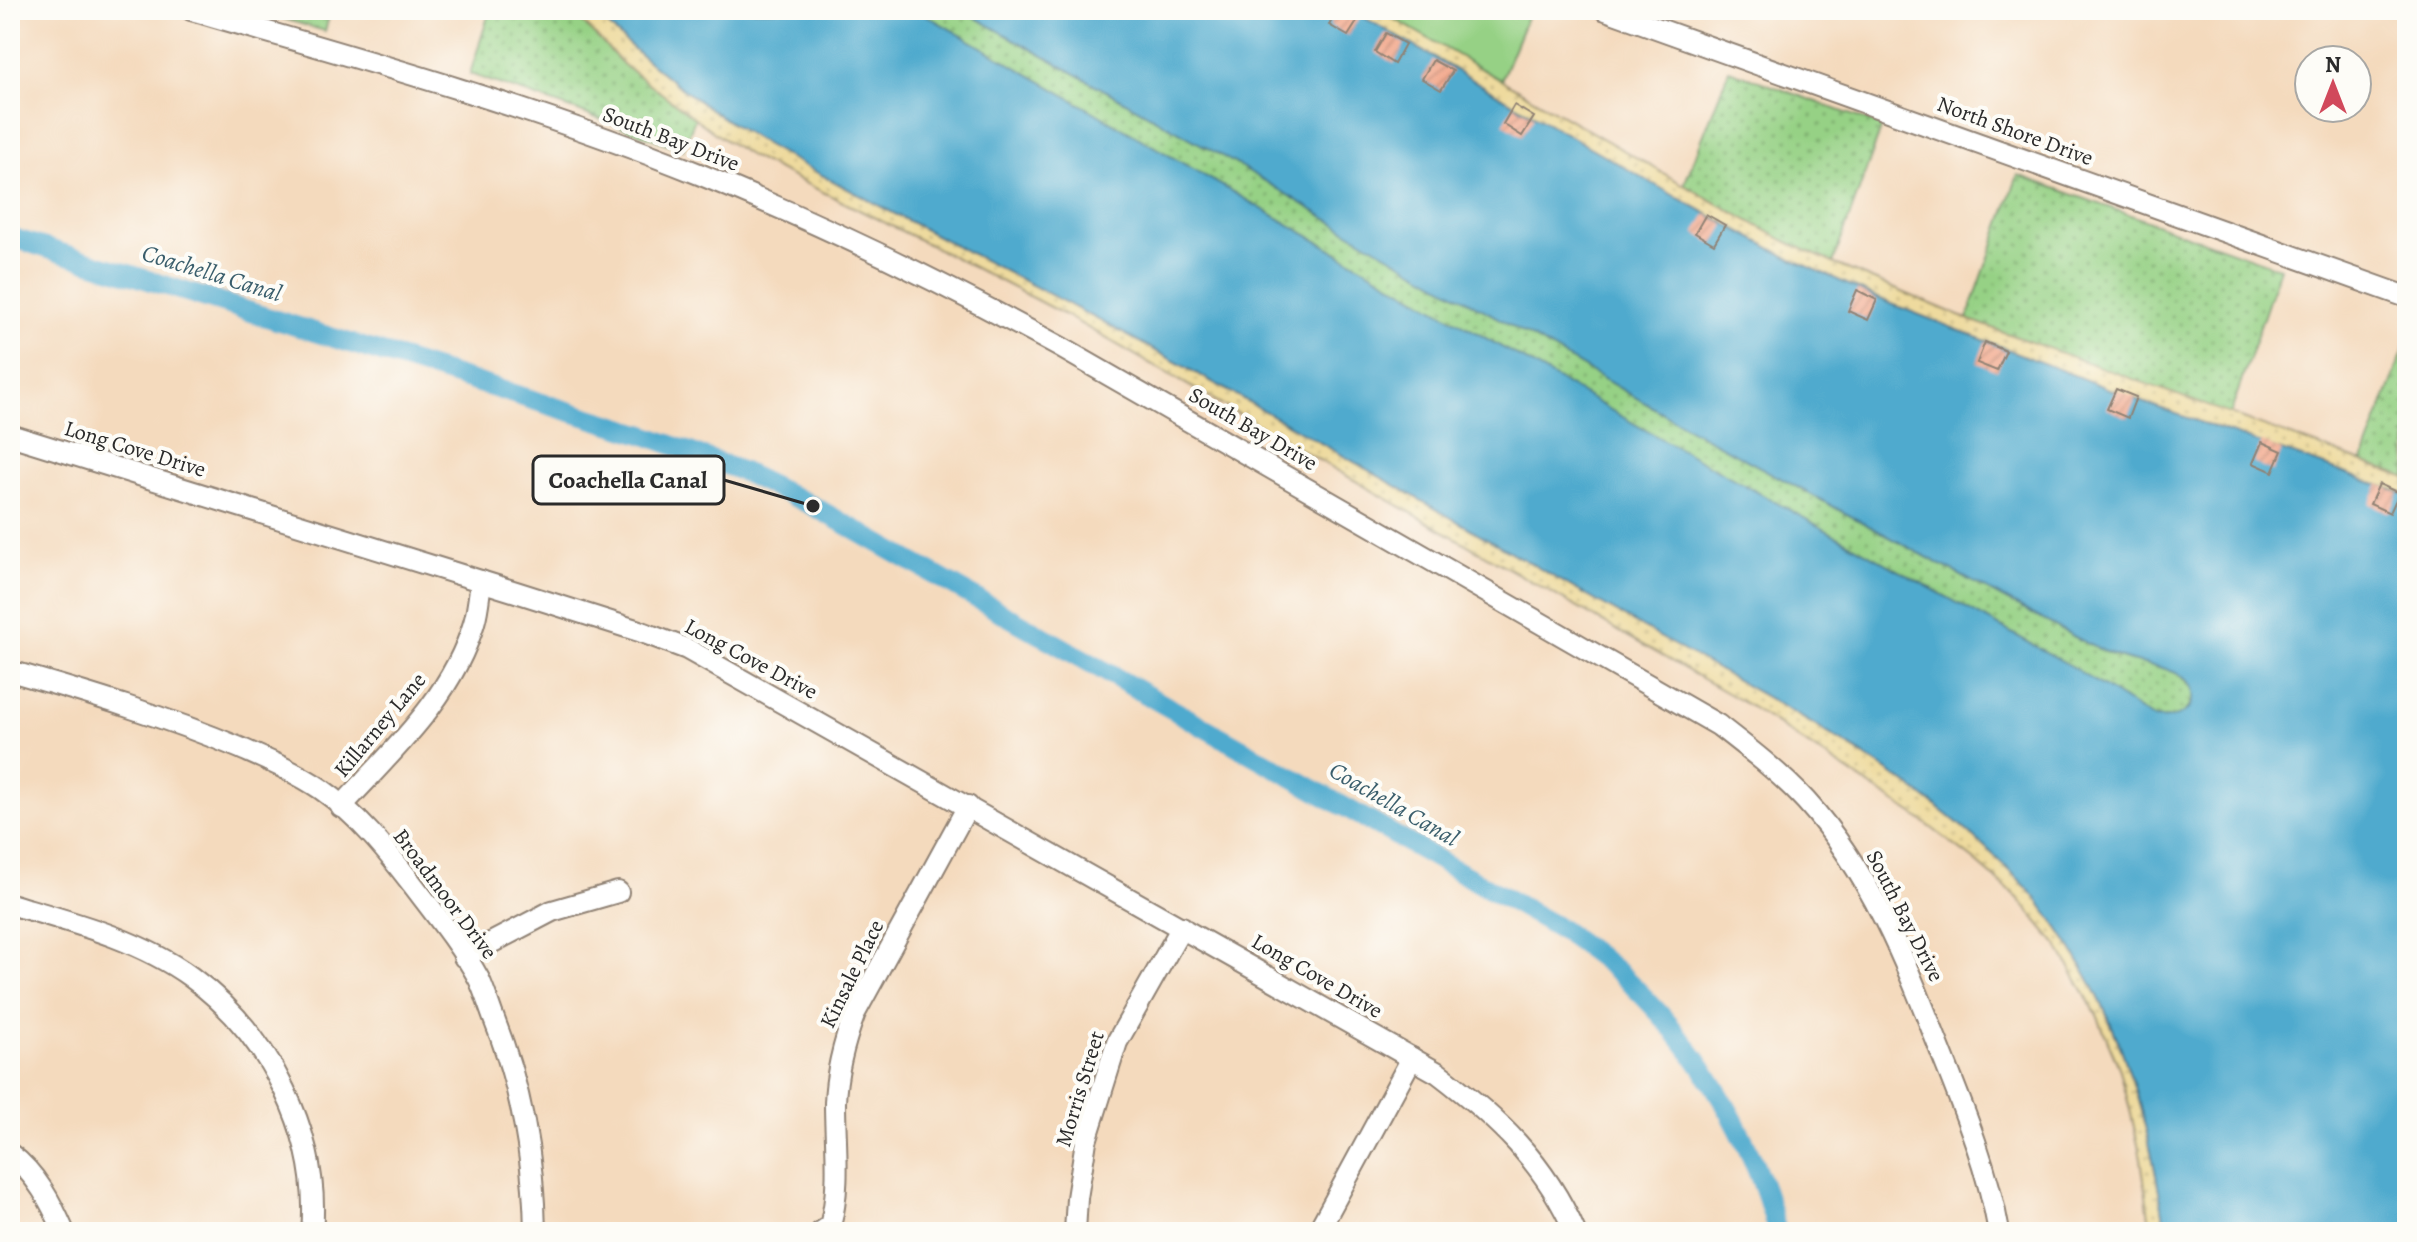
<svg xmlns="http://www.w3.org/2000/svg" width="2417" height="1242" font-family="Alegreya,serif">
	<style>
		.grass { fill: url(#grass-dots); stroke: #607e58; stroke-width: 2 }
		.sand { fill: url(#sand-dots); stroke: #8c8264; stroke-width: 2 }
		.green { fill: #96d185; stroke: #607e58; stroke-width: 2 }
		.water { fill: #50aace; stroke: #3e6a7c; stroke-width: 2 }
		.lines { fill: none; stroke-linecap: round; stroke-linejoin: round }
		.canal { stroke: #50aace; stroke-width: 20 }
		.building { fill: url(#building-hatch) }
		.street-casing { stroke: #908274; stroke-width: 24 }
		.street { stroke: #fff; stroke-width: 20 }
		.labels { text-anchor: middle; dominant-baseline: central; stroke-width: 8; stroke-linejoin: round; paint-order: stroke }
		.street-label { font-size: 22px; fill: #2b2b2b; stroke: #fdfcf7 }
		.water-label { font-size: 24px; font-style: italic; fill: #3a5e6c; stroke: #fdfcf7 }
		.leader { fill: none; stroke: #2b2b2b; stroke-width: 3 }
		.callout-dot { fill: #2b2b2b; stroke: #fdfcf7; stroke-width: 3 }
		.callout { fill: #fdfcf7; stroke: #2b2b2b; stroke-width: 3 }
		.callout-label { font-size: 24px; text-anchor: middle; font-weight: bold; fill: #2b2b2b }
	</style>
	<defs>
		<pattern id="grass-dots" width="8" height="8" patternUnits="userSpaceOnUse" patternTransform="scale(2)"><rect width="8" height="8" fill="#96d185"/><path d="M2 2h.1M6 6h.1" fill="none" stroke="#7baa6d" stroke-width="1.8" stroke-linecap="round"/></pattern>
		<pattern id="sand-dots" width="8" height="8" patternUnits="userSpaceOnUse" patternTransform="scale(2)"><rect width="8" height="8" fill="#eeda9e"/><path d="M2 2h.1M6 6h.1" fill="none" stroke="#cb8" stroke-width="1.8" stroke-linecap="round"/></pattern>
		<pattern id="building-hatch" width="6" height="6" patternUnits="userSpaceOnUse" patternTransform="scale(2)"><rect width="6" height="6" fill="#f3ac91"/><path d="M-1 1l2-2M0 6l6-6M5 7l2-2" fill="none" stroke="#d0947d"/></pattern>
	</defs>
	<rect width="100%" height="100%" fill="#fdfcf7"/>
	<filter id="ink" filterUnits="userSpaceOnUse"><feTurbulence type="fractalNoise" baseFrequency=".0125" numOctaves="2"/><feDisplacementMap in="SourceGraphic" scale="16" xChannelSelector="R" yChannelSelector="G"/><feConvolveMatrix kernelMatrix="1 2 1 2 8 2 1 2 1" color-interpolation-filters="sRGB"/></filter>
	<filter id="wash" filterUnits="userSpaceOnUse"><feTurbulence type="fractalNoise" baseFrequency=".006" numOctaves="4" result="noise"/><feDisplacementMap in="SourceGraphic" scale="32" xChannelSelector="R" yChannelSelector="G"/><feGaussianBlur stdDeviation="1.8" result="paint"/><feColorMatrix in="noise" values="0 0 0 0 0 0 0 0 0 0 0 0 0 0 0 0 0 1.4 0 .05"/><feComposite in="paint" operator="in"/></filter>
	<g filter="url(#wash)">
		<rect width="100%" height="100%" fill="#f4dabd"/>
		<g class="grass">
			<polygon points="253,10 331,10 325,31"/>
			<polygon points="490,10 571,10 624,65 695,118 683,150 575,110 470,74"/>
			<path d="M 917,10 L 962,10 L 1245,169 L 1354,235 L 1706,438 L 2088,644 C 2098,648 2107,654 2117,657 C 2142,664 2184,665 2194,693 C 2189,717 2175,719 2153,718 L 2071,666 L 1640,427 Z"/>
			<polygon points="1729,70 1882,126 1833,263 1783,240 1684,185"/>
			<polygon points="2018,175 2280,268 2230,415 1967,319"/>
			<polygon points="2407,341 2407,478 2362,462"/>
		</g>
		<g class="sand">
			<path d="M 571,10 L 592,10 C 641,58 696,103 755,138 C 781,154 809,168 837,183 C 916,226 996,266 1076,308 C 1277,414 1473,532 1672,644 C 1786,709 1906,769 2000,861 C 2012,873 2026,885 2036,898 C 2115,999 2147,1107 2166,1232 L 2151,1232 L 2141,1158 L 2131,1114 L 2120,1070 L 2097,1015 L 2057,945 L 2018,898 L 1975,861 L 1916,816 L 1748,705 L 1065,315 L 950,255 L 750,156 L 716,134 L 624,65 Z"/>
			<polygon points="1351,10 1379,10 1684,185 1783,240 1833,263 1967,319 2407,478 2407,495 2145,403 1889,303 1787,257 1678,198"/>
		</g>
		<polygon class="green" points="1379,10 1530,10 1501,80"/>
		<path class="water" d="M 592,10 L 917,10 L 1640,427 L 2071,666 L 2153,718 C 2163,719 2174,719 2183,713 C 2197,704 2196,685 2183,677 C 2168,667 2151,666 2135,662 C 2118,658 2103,651 2088,644 L 1706,438 L 1354,235 L 1245,169 L 962,10 L 1351,10 L 1678,198 L 1787,257 L 1889,303 L 2145,403 L 2407,495 L 2407,1232 L 2166,1232 C 2147,1107 2116,999 2036,898 C 2026,885 2012,873 2000,861 C 1906,769 1786,709 1672,644 C 1473,532 1277,414 1076,308 C 996,266 916,226 837,183 C 809,168 781,154 755,138 C 696,103 641,58 592,10 Z"/>
		<g class="lines">
			<path class="canal" d="M 10,237 L 645,435 L 741,471 L 813,506 L 1562,930 C 1587,948 1612,965 1634,987 C 1702,1053 1754,1140 1777,1232"/>
		</g>
		<g id="blocks">
			<g class="building">
				<polygon points="1338,10 1348,10 1360,17 1348,36 1329,25"/>
				<polygon points="1386,33 1405,44 1394,64 1375,52"/>
				<polygon points="1433,60 1453,71 1441,90 1422,79"/>
				<polygon points="1514,105 1534,117 1522,136 1503,124"/>
				<polygon points="1706,214 1725,225 1714,244 1695,233"/>
				<polygon points="1857,290 1877,300 1868,320 1848,311"/>
				<polygon points="1985,342 2006,351 1997,371 1977,363"/>
				<polygon points="2116,389 2136,397 2128,418 2107,409"/>
				<polygon points="2262,442 2282,451 2273,472 2253,463"/>
				<polygon points="2379,484 2399,493 2390,513 2370,504"/>
			</g>
		</g>
	</g>
	<g filter="url(#ink)">
		<use href="#blocks" fill-opacity="0" stroke="#908274" stroke-width="2"/>
		<g class="lines">
			<g class="street-casing">
				<g id="street">
					<path d="M 191,10 C 362,59 533,107 699,174 C 823,224 943,283 1060,347 L 1718,725 C 1749,749 1779,772 1806,801 C 1871,873 1906,963 1941,1052 C 1965,1112 1988,1169 1999,1232"/>
					<polyline points="1606,10 2407,297"/>
					<path d="M 10,435 L 516,592 L 639,631 L 687,649 L 1438,1073 C 1497,1118 1545,1162 1575,1232"/>
					<path d="M 10,671 C 87,693 166,717 240,748 C 267,760 296,772 321,789 C 357,814 387,851 413,885 C 436,915 461,946 479,979 C 485,992 489,1006 494,1019 C 521,1087 534,1159 535,1232"/>
					<path d="M 341,807 C 391,752 452,698 474,623 C 478,610 479,595 481,581"/>
					<path d="M 10,904 C 71,922 139,939 191,977 C 269,1034 321,1135 312,1232"/>
					<polyline points="464,957 552,911 618,892"/>
					<path d="M 10,1154 C 36,1173 52,1204 64,1232"/>
					<polyline points="1322,1224 1412,1058"/>
					<path d="M 821,1232 L 830,1226 C 841,1186 835,1144 835,1103 C 836,1071 844,1042 855,1013 L 968,806"/>
					<polyline points="1075,1232 1077,1198 1086,1141 1117,1042 1182,927"/>
				</g>
			</g>
			<use href="#street" class="street"/>
		</g>
	</g>
	<g class="labels">
		<g class="street-label">
			<text transform="translate(2015 131) rotate(20)">North Shore Drive</text>
			<text transform="translate(671 139) rotate(21)">South Bay Drive</text>
			<text transform="translate(1253 429) rotate(30)">South Bay Drive</text>
			<text transform="translate(135 449) rotate(17)">Long Cove Drive</text>
			<text transform="translate(751 659) rotate(28)">Long Cove Drive</text>
			<text transform="translate(380 725) rotate(-50)">Killarney Lane</text>
			<text transform="translate(445 894) rotate(53)">Broadmoor Drive</text>
			<text transform="translate(1905 916) rotate(63)">South Bay Drive</text>
			<text transform="translate(852 974) rotate(-64)">Kinsale Place</text>
			<text transform="translate(1317 976) rotate(30)">Long Cove Drive</text>
			<text transform="translate(1080 1089) rotate(-73)">Morris Street</text>
		</g>
		<g class="water-label">
			<text transform="translate(212 273) rotate(17)">Coachella Canal</text>
			<text transform="translate(1394 804) rotate(30)">Coachella Canal</text>
		</g>
	</g>
	<path class="leader" d="M813 506L724 480"/>
	<circle class="callout-dot" cx="813" cy="506" r="8"/>
	<rect class="callout" x="533" y="456" width="191" height="48" rx="8"/>
	<g class="callout-label">
		<text x="628" y="488">Coachella Canal</text>
	</g>
	<rect width="2417" height="1242" fill="none" stroke="#fdfcf7" stroke-width="40"/>
	<g transform="translate(2333 84)"><circle r="38" fill="#fdfcf7" stroke="#a9a8a5" stroke-width="2"/>
	<path d="M0-6L14 30L0 20L-14 30Z" fill="#d1495b"/>
	<text y="-12" font-size="22" font-weight="bold" text-anchor="middle" fill="#2b2b2b">N</text>
	</g>
</svg>
